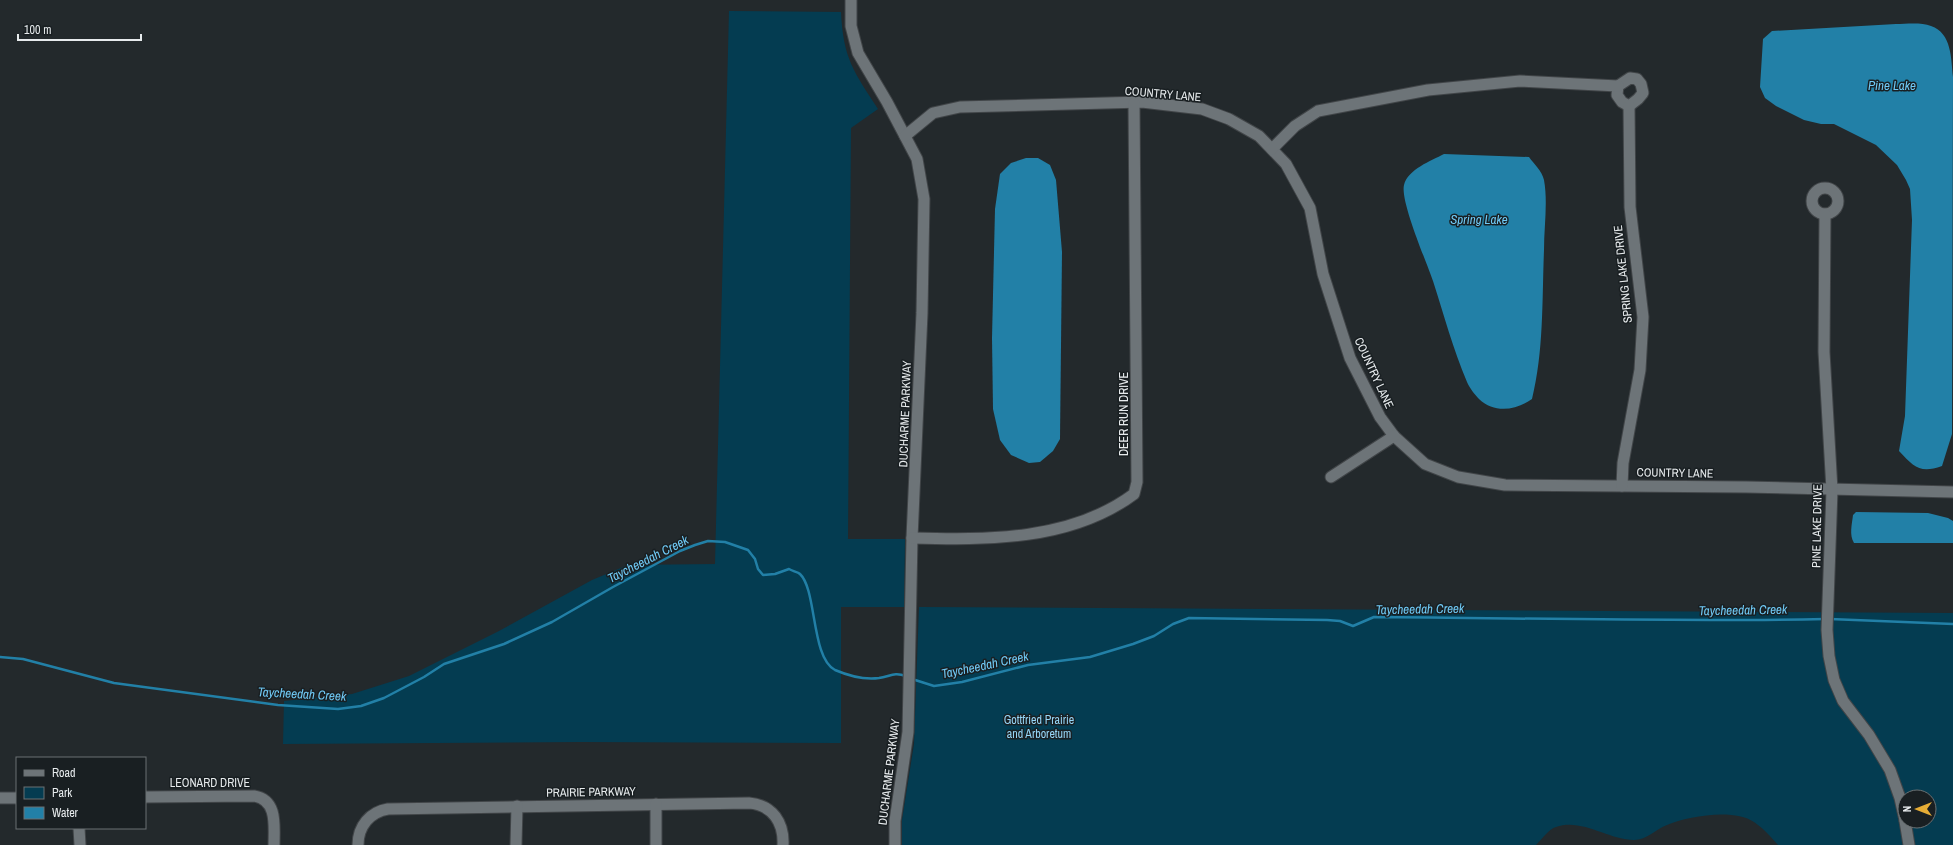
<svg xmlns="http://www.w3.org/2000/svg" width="1953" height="845" font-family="'Archivo Narrow',sans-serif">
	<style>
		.green { fill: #043c51; fill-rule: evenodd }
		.water { fill: #2280a7 }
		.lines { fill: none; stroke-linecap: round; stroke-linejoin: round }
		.stream { stroke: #2280a7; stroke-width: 2.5 }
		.minor-casing { stroke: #414548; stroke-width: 13 }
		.minor { stroke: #6d7478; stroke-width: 11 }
		.labels { text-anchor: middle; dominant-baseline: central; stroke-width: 3; stroke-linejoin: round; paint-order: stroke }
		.street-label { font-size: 12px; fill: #e7ebed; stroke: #191f22 }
		.park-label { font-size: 12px; fill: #95d5f6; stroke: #191f22 }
		.water-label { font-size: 13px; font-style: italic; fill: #70caf6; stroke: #191f22 }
	</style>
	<rect width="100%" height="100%" fill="#23292c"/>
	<g class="green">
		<path d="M 729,11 L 841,12 C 843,58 854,72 878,109 L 851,128 L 848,539 L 905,539 L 904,607 L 841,607 L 841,743 L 581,742 L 283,744 L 284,701 L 352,694 L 409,676 L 497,632 L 592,580 L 628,565 L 715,564 Z"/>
		<path d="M 919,607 L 1953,613 L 1953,845 L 1778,845 C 1771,837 1763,828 1754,822 C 1734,808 1688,816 1667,825 C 1656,829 1647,840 1634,840 C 1608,840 1582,818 1556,827 C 1549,829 1542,839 1536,845 L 902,845 L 902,820 L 914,744 ZM 1905,797 L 1929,797 L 1929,821 L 1905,821 Z"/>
	</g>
	<g class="water">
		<path d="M 1896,24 C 1906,24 1921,22 1931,26 C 1952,33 1951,59 1953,77 L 1952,434 L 1942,466 C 1920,474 1914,467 1899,451 L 1905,416 L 1912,220 L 1910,189 L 1906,180 L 1897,165 L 1876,145 L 1834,124 L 1821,124 L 1804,120 L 1776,106 L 1765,98 L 1760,87 L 1763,39 L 1772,31 Z"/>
		<path d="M 1444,154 L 1529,157 C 1534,164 1542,171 1544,180 C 1548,202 1544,227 1544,250 C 1542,299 1544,351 1532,399 C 1516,410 1495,414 1479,399 C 1475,395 1469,387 1467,382 C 1453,349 1444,315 1433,281 C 1427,263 1400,201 1404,185 C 1408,169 1431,161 1444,154 Z"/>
		<polygon points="1026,158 1038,158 1050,165 1056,180 1062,252 1060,439 1053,451 1040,462 1029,463 1011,455 1000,440 993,409 992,338 995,209 1000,174 1011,163"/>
		<path d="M 1856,512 L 1928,513 L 1948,518 L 1953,521 L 1953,543 L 1854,543 C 1849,535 1852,524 1853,515 Z"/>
	</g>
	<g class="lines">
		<g class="stream">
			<polyline points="1830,619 1953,624"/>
			<path d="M 0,657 L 23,659 L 114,683 L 278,705 L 338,709 L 361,706 L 384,698 L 424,677 L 444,664 L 504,644 L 552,622 L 613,587 L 680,551 L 695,545 L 708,541 L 725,542 L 748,550 L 755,559 L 758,569 L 763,575 L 775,574 L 789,569 C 792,571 798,572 800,574 C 817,590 811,658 835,670 C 849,676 864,680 879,678 C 891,676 894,672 906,676"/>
			<path d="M 912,679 L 934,686 L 962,682 L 1028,665 L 1090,657 L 1133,644 L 1154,636 L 1173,624 L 1189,618 L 1327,620 L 1340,621 L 1353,626 L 1374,617 C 1524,618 1675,622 1825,619"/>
		</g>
		<g class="minor-casing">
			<g id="minor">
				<polyline points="851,0 851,26 858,53 887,102 917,159 924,199 922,313 912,538 908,732 895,821 895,845"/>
				<polygon points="1630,78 1637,79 1641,84 1643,93 1638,99 1629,106 1622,102 1617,95 1618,86"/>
				<polyline points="905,136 933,113 960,107 1142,102 1202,109 1229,119 1259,136 1286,164 1310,208 1323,274 1350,358 1380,417 1394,436 1425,464 1458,477 1505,485 1746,487 1953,492"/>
				<polyline points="1272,149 1295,126 1318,111 1428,90 1520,81 1618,86"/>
				<circle cx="1825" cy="201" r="13"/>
				<polyline points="1825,214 1824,352 1832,490 1827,630 1829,656 1834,680 1843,701 1869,735 1890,770 1900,798 1905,820"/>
				<polyline points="1331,477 1394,436"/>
				<polyline points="1622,486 1623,463 1640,370 1643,317 1630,207 1629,106"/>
				<path d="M 912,538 C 987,540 1071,541 1134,494 L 1137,482 L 1134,103"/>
				<path d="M 145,797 L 254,796 C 278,800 274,826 274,845"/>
				<polyline points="0,798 17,798"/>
				<polyline points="1905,821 1909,845"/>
				<polyline points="79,828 80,845"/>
				<path d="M 358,845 C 358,826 370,812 388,809 L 749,803 C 773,805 784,823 783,845"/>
				<polyline points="516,845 517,806"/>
				<polyline points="656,845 656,804"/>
			</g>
		</g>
		<use href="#minor" class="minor"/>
	</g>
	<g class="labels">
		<g class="street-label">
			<text transform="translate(1163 94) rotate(5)">COUNTRY LANE</text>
			<text transform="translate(1623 274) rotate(-96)">SPRING LAKE DRIVE</text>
			<text transform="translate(1374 373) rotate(65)">COUNTRY LANE</text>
			<text transform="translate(905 414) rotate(-88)">DUCHARME PARKWAY</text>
			<text transform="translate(1124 414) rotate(-90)">DEER RUN DRIVE</text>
			<text transform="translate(1675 473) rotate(1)">COUNTRY LANE</text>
			<text transform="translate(1817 526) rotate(-89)">PINE LAKE DRIVE</text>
			<text transform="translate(889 772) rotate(-83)">DUCHARME PARKWAY</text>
			<text x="210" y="783">LEONARD DRIVE</text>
			<text transform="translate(591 792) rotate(-1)">PRAIRIE PARKWAY</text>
		</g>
		<g class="park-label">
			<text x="1039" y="720">Gottfried Prairie<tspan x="1039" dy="14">and Arboretum</tspan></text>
		</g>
		<g class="water-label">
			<text x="1892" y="85">Pine Lake</text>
			<text x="1479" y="219">Spring Lake</text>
			<text transform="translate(648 559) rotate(-27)">Taycheedah Creek</text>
			<text transform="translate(1420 609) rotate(-1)">Taycheedah Creek</text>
			<text transform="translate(1743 610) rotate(-1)">Taycheedah Creek</text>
			<text transform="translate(985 665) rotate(-12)">Taycheedah Creek</text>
			<text transform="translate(302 694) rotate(3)">Taycheedah Creek</text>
		</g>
	</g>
	<rect x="16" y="757" width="130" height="72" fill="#191f22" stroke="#6b7173"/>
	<rect x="24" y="770" width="20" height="6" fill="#6d7478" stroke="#6b7173"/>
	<text x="52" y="777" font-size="12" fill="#e7ebed">Road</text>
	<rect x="24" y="787" width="20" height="12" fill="#043c51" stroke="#6b7173"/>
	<text x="52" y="797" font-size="12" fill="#e7ebed">Park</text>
	<rect x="24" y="807" width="20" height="12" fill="#2280a7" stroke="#6b7173"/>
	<text x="52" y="817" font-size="12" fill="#e7ebed">Water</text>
	<g transform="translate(1917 809) rotate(270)"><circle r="19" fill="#191f22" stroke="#6b7173"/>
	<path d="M0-3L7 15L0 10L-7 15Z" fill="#e6ad36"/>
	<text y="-6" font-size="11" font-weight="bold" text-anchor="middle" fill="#e7ebed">N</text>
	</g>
	<path d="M18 34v6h123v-6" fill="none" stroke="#e7ebed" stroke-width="2"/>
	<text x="24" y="34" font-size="12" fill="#e7ebed" stroke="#191f22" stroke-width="3" paint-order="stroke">100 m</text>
</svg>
